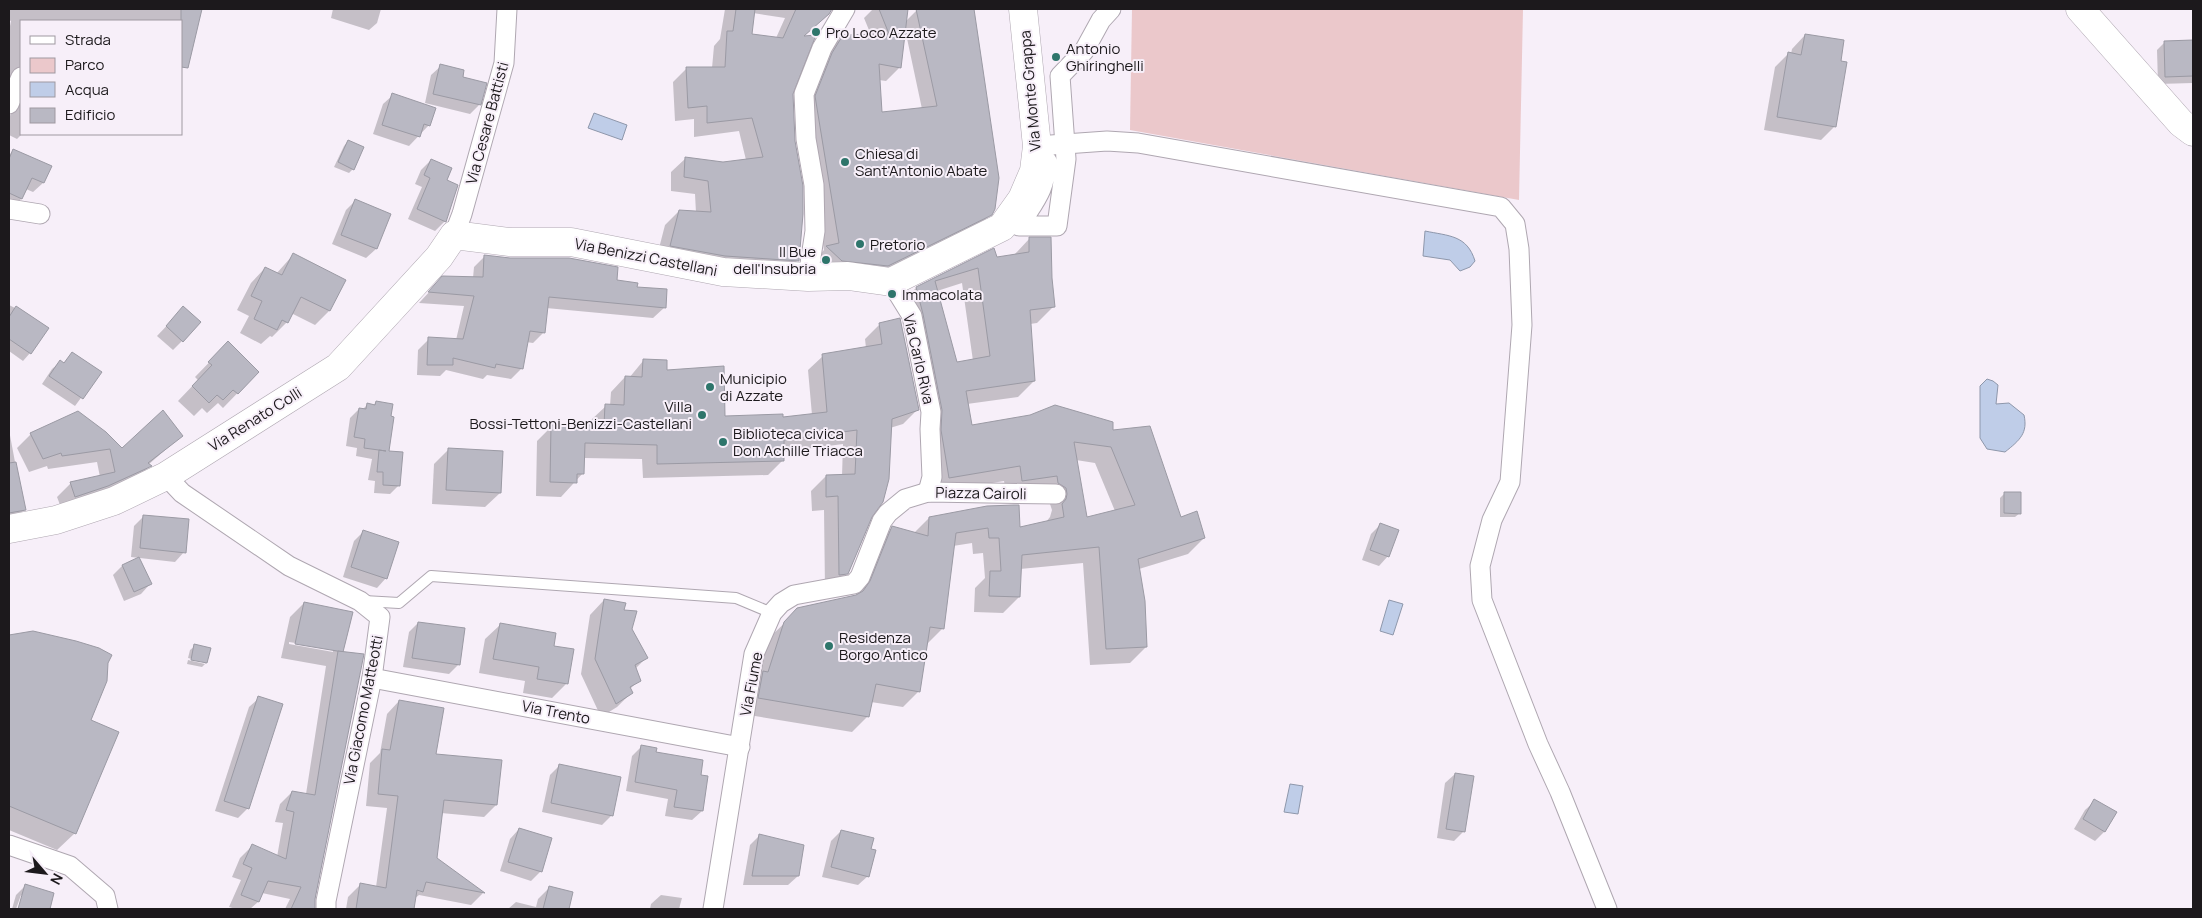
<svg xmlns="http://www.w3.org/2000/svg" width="2202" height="918" font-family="Manrope,sans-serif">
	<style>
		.green { fill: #ebc8cb }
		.water { fill: #bfcde8; stroke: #8e97ab }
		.shadow { fill: #0003; fill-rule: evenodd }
		.building { fill: #b9b8c3; stroke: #9b9aa4; fill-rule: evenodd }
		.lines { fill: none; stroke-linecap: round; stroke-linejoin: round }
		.lane-casing { stroke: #afa7b1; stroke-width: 12 }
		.street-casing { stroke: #afa7b1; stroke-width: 21 }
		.secondary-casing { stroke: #afa7b1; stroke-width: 29 }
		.lane { stroke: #fff; stroke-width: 10 }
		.street { stroke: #fff; stroke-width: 19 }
		.secondary { stroke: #fff; stroke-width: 28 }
		.poi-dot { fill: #2e756b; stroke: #f7eff9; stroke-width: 2 }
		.labels { text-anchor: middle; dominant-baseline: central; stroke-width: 4; stroke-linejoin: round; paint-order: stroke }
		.poi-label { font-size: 15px; fill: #1c191c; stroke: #f7eff9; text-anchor: start }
		.street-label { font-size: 15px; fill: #1c191c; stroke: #f7eff9 }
	</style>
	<rect width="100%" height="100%" fill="#f7eff9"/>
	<polygon class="green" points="1132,9 1523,9 1519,200 1130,130"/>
	<g class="water">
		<polygon points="594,113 627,125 622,140 588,128"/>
		<path d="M 1425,231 C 1449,236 1467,235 1475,261 L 1470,267 L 1460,271 L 1450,260 L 1423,256 Z"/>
		<path d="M 1987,379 L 1993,381 L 1998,385 L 1996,404 L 2009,403 L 2024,415 C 2028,433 2020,440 2005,452 L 1987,449 L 1980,438 L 1980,386 Z"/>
		<polygon points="1389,600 1403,604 1393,635 1380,631"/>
		<polygon points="1290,784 1303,786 1298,814 1284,812"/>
	</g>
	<g class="shadow">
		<polygon points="9,9 200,9 193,41 181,21 21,21 21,82 9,79 9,31 11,21 9,20"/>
		<polygon points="333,9 381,9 377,23 369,30 331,18"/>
		<path d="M 725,9 L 831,9 L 803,37 L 792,94 L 798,260 L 784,274 L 656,260 L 665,225 L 679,211 L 696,213 L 695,194 L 671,191 L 671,172 L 686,158 L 723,163 L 746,160 L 739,131 L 694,137 L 694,119 L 675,121 L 673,82 L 687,68 L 712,68 L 714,46 L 720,39 ZM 753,13 L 785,18 L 776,38 L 751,35 Z"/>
		<path d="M 873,9 L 901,9 L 905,22 L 917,10 L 973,9 L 997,179 L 991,214 L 976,228 L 874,279 L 829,274 L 814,261 L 824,250 L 802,110 L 829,50 L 843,36 L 871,35 L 864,18 ZM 905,29 L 922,109 L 881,114 L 879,80 L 886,81 L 900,67 Z"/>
		<polygon points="1805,35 1835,126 1821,140 1764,130 1775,67 1789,53 1791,54 1792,49"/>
		<polygon points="2193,41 2193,83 2158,84 2157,50 2165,42"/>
		<polygon points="441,66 461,78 485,84 479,105 470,114 425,103 431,75"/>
		<polygon points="21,90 22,134 17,139 9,135 9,118"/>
		<polygon points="393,95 429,125 409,146 373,134 383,104"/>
		<polygon points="348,141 353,169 349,173 334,167 344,146"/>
		<polygon points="14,150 50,166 43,183 33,192 26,189 21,199 12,208 9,207 9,155"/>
		<polygon points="431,160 445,181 445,221 435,231 408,219 422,187 415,184 421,170"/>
		<polygon points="355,201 389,214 376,249 366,258 332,244 346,210"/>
		<path d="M 1030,238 L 1050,279 L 1053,307 L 1037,323 L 1030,324 L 1034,381 L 1018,397 L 967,404 L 971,426 L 1111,431 L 1181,519 L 1204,538 L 1188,554 L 1139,569 L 1146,647 L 1130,663 L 1090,665 L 1083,563 L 1020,569 L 1019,597 L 1003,613 L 974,612 L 975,588 L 985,578 L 983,553 L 973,554 L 972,543 L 953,546 L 943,628 L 927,644 L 919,691 L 903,707 L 871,702 L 868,716 L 852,732 L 743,714 L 768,639 L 798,610 L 856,596 L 876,544 L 892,528 L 913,534 L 929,518 L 1019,528 L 1046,522 L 1050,517 L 1052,510 L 1050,504 L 1043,499 L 1007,497 L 1004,481 L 933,493 L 926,427 L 900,304 L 916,288 L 994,250 L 996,258 L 1014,255 ZM 962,283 L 973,361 L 956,364 L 937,291 ZM 1076,460 L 1095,463 L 1115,511 L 1086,519 Z"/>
		<polygon points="293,255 329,311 315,325 291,313 287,322 272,337 270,336 261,344 240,333 249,316 237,310 251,283 265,268 276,274"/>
		<polygon points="485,256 615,281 635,288 665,307 653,318 546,308 544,332 533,343 526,342 522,368 511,379 487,375 483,379 446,370 440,376 417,375 418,350 429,339 456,340 464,306 419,303 432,289 473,278 474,267"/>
		<polygon points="9,305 21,311 30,353 23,361 9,351"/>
		<polygon points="174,318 182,341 173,350 157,336"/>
		<polygon points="880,324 918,409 903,424 890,428 870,516 849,570 832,588 825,589 824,510 812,511 811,491 826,476 842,476 843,444 783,452 783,460 768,475 643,478 642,459 583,458 583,473 561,497 536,496 537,441 552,426 591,426 591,420 606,406 610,406 611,392 625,377 629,378 643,361 666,371 724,417 782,419 812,415 808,370 823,356 866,348 865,339"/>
		<polygon points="228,343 258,372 223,408 218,403 207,413 202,408 194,416 178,401 198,380 195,377"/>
		<polygon points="72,353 100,372 75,406 42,384 52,369 60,362 63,364"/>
		<polygon points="376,402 390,418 388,452 399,485 390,494 374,493 375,481 368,480 372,459 356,456 357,448 346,446 350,418 359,409 362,410 367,405 373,406"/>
		<polygon points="9,430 15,462 9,469"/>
		<polygon points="31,434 122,450 181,436 148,465 150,466 136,479 62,510 57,497 71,483 100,477 97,462 48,469 47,466 29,472 17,448"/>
		<polygon points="449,449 500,493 485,507 432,504 434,464"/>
		<polygon points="22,493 25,509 15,519 9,520 9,496"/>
		<polygon points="2005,493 2020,513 2015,517 2000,517 2000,498"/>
		<polygon points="144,516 184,552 175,562 131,557 134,526"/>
		<polygon points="1380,525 1388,556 1379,566 1362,560 1371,534"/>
		<polygon points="363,532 386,578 377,588 343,577 354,541"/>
		<polygon points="139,559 150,584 141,594 124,601 113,575 122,566"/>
		<polygon points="604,600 622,611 646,658 635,669 639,680 630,689 632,692 617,707 601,717 581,674 590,615"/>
		<path d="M 304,603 L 342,653 L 362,655 L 314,905 L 312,909 L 285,909 L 290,899 L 262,893 L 258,902 L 250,909 L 236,909 L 229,907 L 241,880 L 232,877 L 240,858 L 252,846 L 277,857 L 283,823 L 275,822 L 280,804 L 292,792 L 306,794 L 326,666 L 281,658 L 290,617 ZM 289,642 L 333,649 L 333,652 L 289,644 Z"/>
		<polygon points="418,623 459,664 449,674 403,667 409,632"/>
		<polygon points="500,625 552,647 566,684 552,698 523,693 525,681 479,673 485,639"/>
		<polygon points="33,632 107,663 90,720 75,833 57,850 9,830 9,636"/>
		<polygon points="195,646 206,663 205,664 205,662 188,658 190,650"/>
		<polygon points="188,660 205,664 202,667 187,664"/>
		<polygon points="259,698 248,808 238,818 215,811 249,707"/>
		<polygon points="399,701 435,755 496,805 484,817 441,813 435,859 483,893 471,905 419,895 414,899 413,909 346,909 348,897 360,885 376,887 387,808 366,806 370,763 380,753 387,714"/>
		<polygon points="642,746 699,776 702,811 692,820 665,816 668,799 626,791 632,756"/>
		<polygon points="560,765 612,815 602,825 542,812 550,775"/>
		<polygon points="1455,774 1464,831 1454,841 1437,838 1445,783"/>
		<polygon points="2095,801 2115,813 2104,832 2095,841 2074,829 2085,810"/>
		<polygon points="519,829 541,871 531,881 500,871 510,839"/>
		<polygon points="841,831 869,850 868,876 858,885 822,877 831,841"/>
		<polygon points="760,835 798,876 788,885 743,885 750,845"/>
		<polygon points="26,885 53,894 48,909 19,909 23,895 21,895 16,909 12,909 16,895"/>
		<polygon points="549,888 572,893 568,909 508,909 516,902 536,907 538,899"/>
		<polygon points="661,895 682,898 679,909 650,909 651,904"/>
	</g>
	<g class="building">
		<polygon points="181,9 202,9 188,68 181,67"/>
		<polygon points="736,9 755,9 752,34 783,38 796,9 832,9 829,14 804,36 816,35 793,94 795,141 803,186 803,214 799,261 725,256 670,246 679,210 711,212 708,181 684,177 685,157 723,162 763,157 752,118 707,123 707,106 688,108 686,67 725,67 727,31 733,31"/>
		<polygon points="879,9 908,9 901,68 879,64 882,112 937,106 916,9 974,9 999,178 995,209 992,215 888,266 842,261 826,246 839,243 815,96 832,53 843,35 889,34"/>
		<polygon points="1805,34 1844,40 1841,61 1847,62 1836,127 1777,117 1788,52 1801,55"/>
		<polygon points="2193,40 2193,76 2165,77 2164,41"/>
		<polygon points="440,64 464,70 463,77 487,83 481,105 433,94"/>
		<polygon points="392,93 436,108 430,126 424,124 420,137 382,125"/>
		<polygon points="348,140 364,147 354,170 338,162"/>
		<polygon points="13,149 52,166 44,183 32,178 22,199 9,193 9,159"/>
		<polygon points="431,159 452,168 447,180 458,185 446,222 417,209 430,178 424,175"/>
		<polygon points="355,199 391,214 377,249 341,235"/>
		<path d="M 1029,237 L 1051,237 L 1052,278 L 1055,307 L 1030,310 L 1035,381 L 966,391 L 972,425 L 1030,415 L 1055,405 L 1113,422 L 1113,430 L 1150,426 L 1181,517 L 1197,511 L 1205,538 L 1138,559 L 1145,601 L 1147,647 L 1106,649 L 1099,547 L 1022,555 L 1020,597 L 989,596 L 990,571 L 1001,571 L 999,538 L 989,538 L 988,528 L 956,533 L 944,629 L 930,627 L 920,692 L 876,684 L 869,717 L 758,698 L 763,671 L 768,672 L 784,622 L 797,608 L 856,595 L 863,591 L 870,581 L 892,526 L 928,536 L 929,517 L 987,506 L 1014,505 L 1019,505 L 1020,527 L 1064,517 L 1062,504 L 1066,499 L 1067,494 L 1066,488 L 1058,483 L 1057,476 L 1022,481 L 1020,466 L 949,478 L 941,430 L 942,410 L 923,314 L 916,287 L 994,248 L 997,257 L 1029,252 ZM 978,268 L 990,356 L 957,362 L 935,281 ZM 1074,442 L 1111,447 L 1135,505 L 1087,517 Z"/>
		<polygon points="293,253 346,280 330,311 301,297 288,323 282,320 277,330 254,319 262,301 251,296 265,267 282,275"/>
		<polygon points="484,255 510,258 569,258 618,267 617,280 638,283 637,287 667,289 666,308 549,297 545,333 530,331 523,369 496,364 495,368 453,358 453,365 427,365 428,337 463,339 474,296 428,292 442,276 483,277"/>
		<polygon points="16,306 49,328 31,354 9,339 9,317"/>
		<polygon points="183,306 201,322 183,342 166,326"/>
		<polygon points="900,318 919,410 892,419 889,479 883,502 872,517 848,574 839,575 838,496 826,497 826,475 855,474 857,430 784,440 784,461 657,464 657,445 585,443 584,474 577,474 577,483 550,482 551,425 604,425 605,404 624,405 625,376 642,377 643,359 667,360 667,370 724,366 725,416 783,414 783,417 827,412 822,354 882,344 879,323"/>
		<polygon points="228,341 259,372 238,394 233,390 223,400 217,395 209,403 192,386 212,365 208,362"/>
		<polygon points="72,352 102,372 83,399 49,376 60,360 64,363"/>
		<polygon points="376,401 393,404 391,416 394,417 389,451 403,452 400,486 383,485 383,472 377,472 379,450 386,451 364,448 365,439 354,437 359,408 366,409 367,403 375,405"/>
		<polygon points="163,410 183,436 148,463 152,466 108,486 75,497 70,482 115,472 110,449 62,456 61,453 43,459 30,433 78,411 106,432 122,448"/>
		<polygon points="448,448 503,451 501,493 446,490"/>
		<polygon points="16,462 26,510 9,513 9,463"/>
		<polygon points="2004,492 2021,492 2021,514 2004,513"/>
		<polygon points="143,515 189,519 186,553 140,548"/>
		<polygon points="1380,523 1399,530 1389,557 1370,550"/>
		<polygon points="363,530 399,542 387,579 351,567"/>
		<polygon points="139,557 152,584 134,592 122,565"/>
		<polygon points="604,599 626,603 624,610 637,611 632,629 648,658 635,665 641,681 630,687 633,693 616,704 595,659"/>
		<polygon points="304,602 353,612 343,652 295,644"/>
		<polygon points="418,622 465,628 460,665 412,658"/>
		<polygon points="500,623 556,633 554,646 574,649 568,684 537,679 539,667 493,659"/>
		<polygon points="33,631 76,641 99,648 112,655 108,663 107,681 91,720 119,732 76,834 9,806 9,635"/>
		<polygon points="194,644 211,648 207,663 191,660"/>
		<polygon points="338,651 364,654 315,899 315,909 291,909 301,887 268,881 259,902 241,895 252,868 243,864 252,844 286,859 294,812 286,810 292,791 315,795"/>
		<polygon points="258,696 283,704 249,809 224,801"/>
		<polygon points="399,700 444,708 436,754 502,760 497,805 444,800 437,858 485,893 426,882 423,892 417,890 414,909 356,909 360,883 386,888 398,796 378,794 382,749 390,750"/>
		<polygon points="641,745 657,748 656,752 703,760 701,775 708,776 703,811 674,807 677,790 635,782"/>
		<polygon points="559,764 621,777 613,816 551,803"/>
		<polygon points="1455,773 1474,776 1465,832 1446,829"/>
		<polygon points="2094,799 2117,812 2105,832 2083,819"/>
		<polygon points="519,828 552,838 542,872 508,862"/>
		<polygon points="841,830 874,838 871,849 876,850 869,877 831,867"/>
		<polygon points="759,834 804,845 799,876 752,876"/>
		<polygon points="25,884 54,893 50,909 18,909"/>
		<polygon points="549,886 573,892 569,909 543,909"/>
	</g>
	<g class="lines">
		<g class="lane-casing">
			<polyline id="lane" points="364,601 399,603 431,576 736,598 772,613"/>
		</g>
		<g class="street-casing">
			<g id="street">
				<polyline points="9,104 21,77"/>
				<polyline points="1037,146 1107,141 1138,143 1501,207 1515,224 1519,249 1522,325 1510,482 1492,520 1480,566 1482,600 1538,744 1560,792 1607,909"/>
				<path d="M 1047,161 C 1045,192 1034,201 1019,226 L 1057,226 L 1066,159 L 1060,76 L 1084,51 L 1101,20 L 1111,9"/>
				<polyline points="9,209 40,214"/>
				<polyline points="454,235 462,214 504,63 507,9"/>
				<polyline points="808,277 815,231 814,185 806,139 804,94 822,48 845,9"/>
				<polyline points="891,282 912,316 931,412 930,429 932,477 928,492"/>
				<polyline points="166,476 182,493 289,566 360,601 380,617 372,678 326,901 326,909"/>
				<polyline points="372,678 740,747"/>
				<polyline points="9,845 70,866 105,896 108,909"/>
				<polyline points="713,909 754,654 772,613 781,603 794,595 854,584 860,577 882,521 888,513 905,499 928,492 1056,494"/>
			</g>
		</g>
		<g class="secondary-casing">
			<g id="secondary">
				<polyline points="2080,9 2181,123 2193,132"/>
				<polyline points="9,529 56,520 114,501 166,476 338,367 439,257 454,235 510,242 571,242 723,272 808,277 848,276 891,282 1002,227 1022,199 1034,171 1037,146 1023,9"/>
			</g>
		</g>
		<use href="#lane" class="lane"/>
		<use href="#street" class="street"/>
		<use href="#secondary" class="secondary"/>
	</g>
	<g class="poi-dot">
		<circle cx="816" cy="32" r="5"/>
		<circle cx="1056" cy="57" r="5"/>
		<circle cx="845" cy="162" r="5"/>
		<circle cx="860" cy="244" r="5"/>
		<circle cx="826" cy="260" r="5"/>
		<circle cx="892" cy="294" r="5"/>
		<circle cx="710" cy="387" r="5"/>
		<circle cx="702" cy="415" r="5"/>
		<circle cx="723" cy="442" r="5"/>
		<circle cx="829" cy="646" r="5"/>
	</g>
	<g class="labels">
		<g class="poi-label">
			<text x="826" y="32">Pro Loco Azzate</text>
			<text x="1066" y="48">Antonio<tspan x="1066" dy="17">Ghiringhelli</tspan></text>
			<text x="855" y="153">Chiesa di<tspan x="855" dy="17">Sant'Antonio Abate</tspan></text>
			<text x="870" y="244">Pretorio</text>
			<text x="816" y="251" text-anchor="end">Il Bue<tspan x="816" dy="17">dell'Insubria</tspan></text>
			<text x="902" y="294">Immacolata</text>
			<text x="720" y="378">Municipio<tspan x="720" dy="17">di Azzate</tspan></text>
			<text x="692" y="406" text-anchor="end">Villa<tspan x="692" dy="17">Bossi-Tettoni-Benizzi-Castellani</tspan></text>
			<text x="733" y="433">Biblioteca civica<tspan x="733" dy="17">Don Achille Triacca</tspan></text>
			<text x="839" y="637">Residenza<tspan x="839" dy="17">Borgo Antico</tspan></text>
		</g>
		<g class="street-label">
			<text transform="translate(1030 91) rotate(-95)">Via Monte Grappa</text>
			<text transform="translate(487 123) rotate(-75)">Via Cesare Battisti</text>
			<text transform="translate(646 257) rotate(11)">Via Benizzi Castellani</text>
			<text transform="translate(919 359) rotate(77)">Via Carlo Riva</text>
			<text transform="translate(255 419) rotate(-32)">Via Renato Colli</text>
			<text transform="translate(981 493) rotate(1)">Piazza Cairoli</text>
			<text transform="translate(751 684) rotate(-79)">Via Fiume</text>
			<text transform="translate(363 710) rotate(-79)">Via Giacomo Matteotti</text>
			<text transform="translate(556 712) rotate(11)">Via Trento</text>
		</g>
	</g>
	<rect width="2202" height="918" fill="none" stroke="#1c191c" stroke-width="20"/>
	<rect x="20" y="20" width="162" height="115" fill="#f7eff9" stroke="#9f99a1"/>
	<rect x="30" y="36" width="25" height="8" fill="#ffffff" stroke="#9f99a1"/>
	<text x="65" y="45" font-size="15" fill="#1c191c">Strada</text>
	<rect x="30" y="58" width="25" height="15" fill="#ebc8cb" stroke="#9f99a1"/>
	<text x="65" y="70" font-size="15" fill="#1c191c">Parco</text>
	<rect x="30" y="82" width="25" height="15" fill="#bfcde8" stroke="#9f99a1"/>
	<text x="65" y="95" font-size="15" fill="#1c191c">Acqua</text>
	<rect x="30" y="108" width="25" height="15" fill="#b9b8c3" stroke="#9f99a1"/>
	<text x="65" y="120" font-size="15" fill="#1c191c">Edificio</text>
	<g transform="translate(45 873) rotate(118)" stroke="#f7eff9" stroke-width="4" paint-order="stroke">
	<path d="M0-4L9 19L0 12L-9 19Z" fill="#1c191c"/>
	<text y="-8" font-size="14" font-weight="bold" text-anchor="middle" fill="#1c191c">N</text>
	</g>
</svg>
